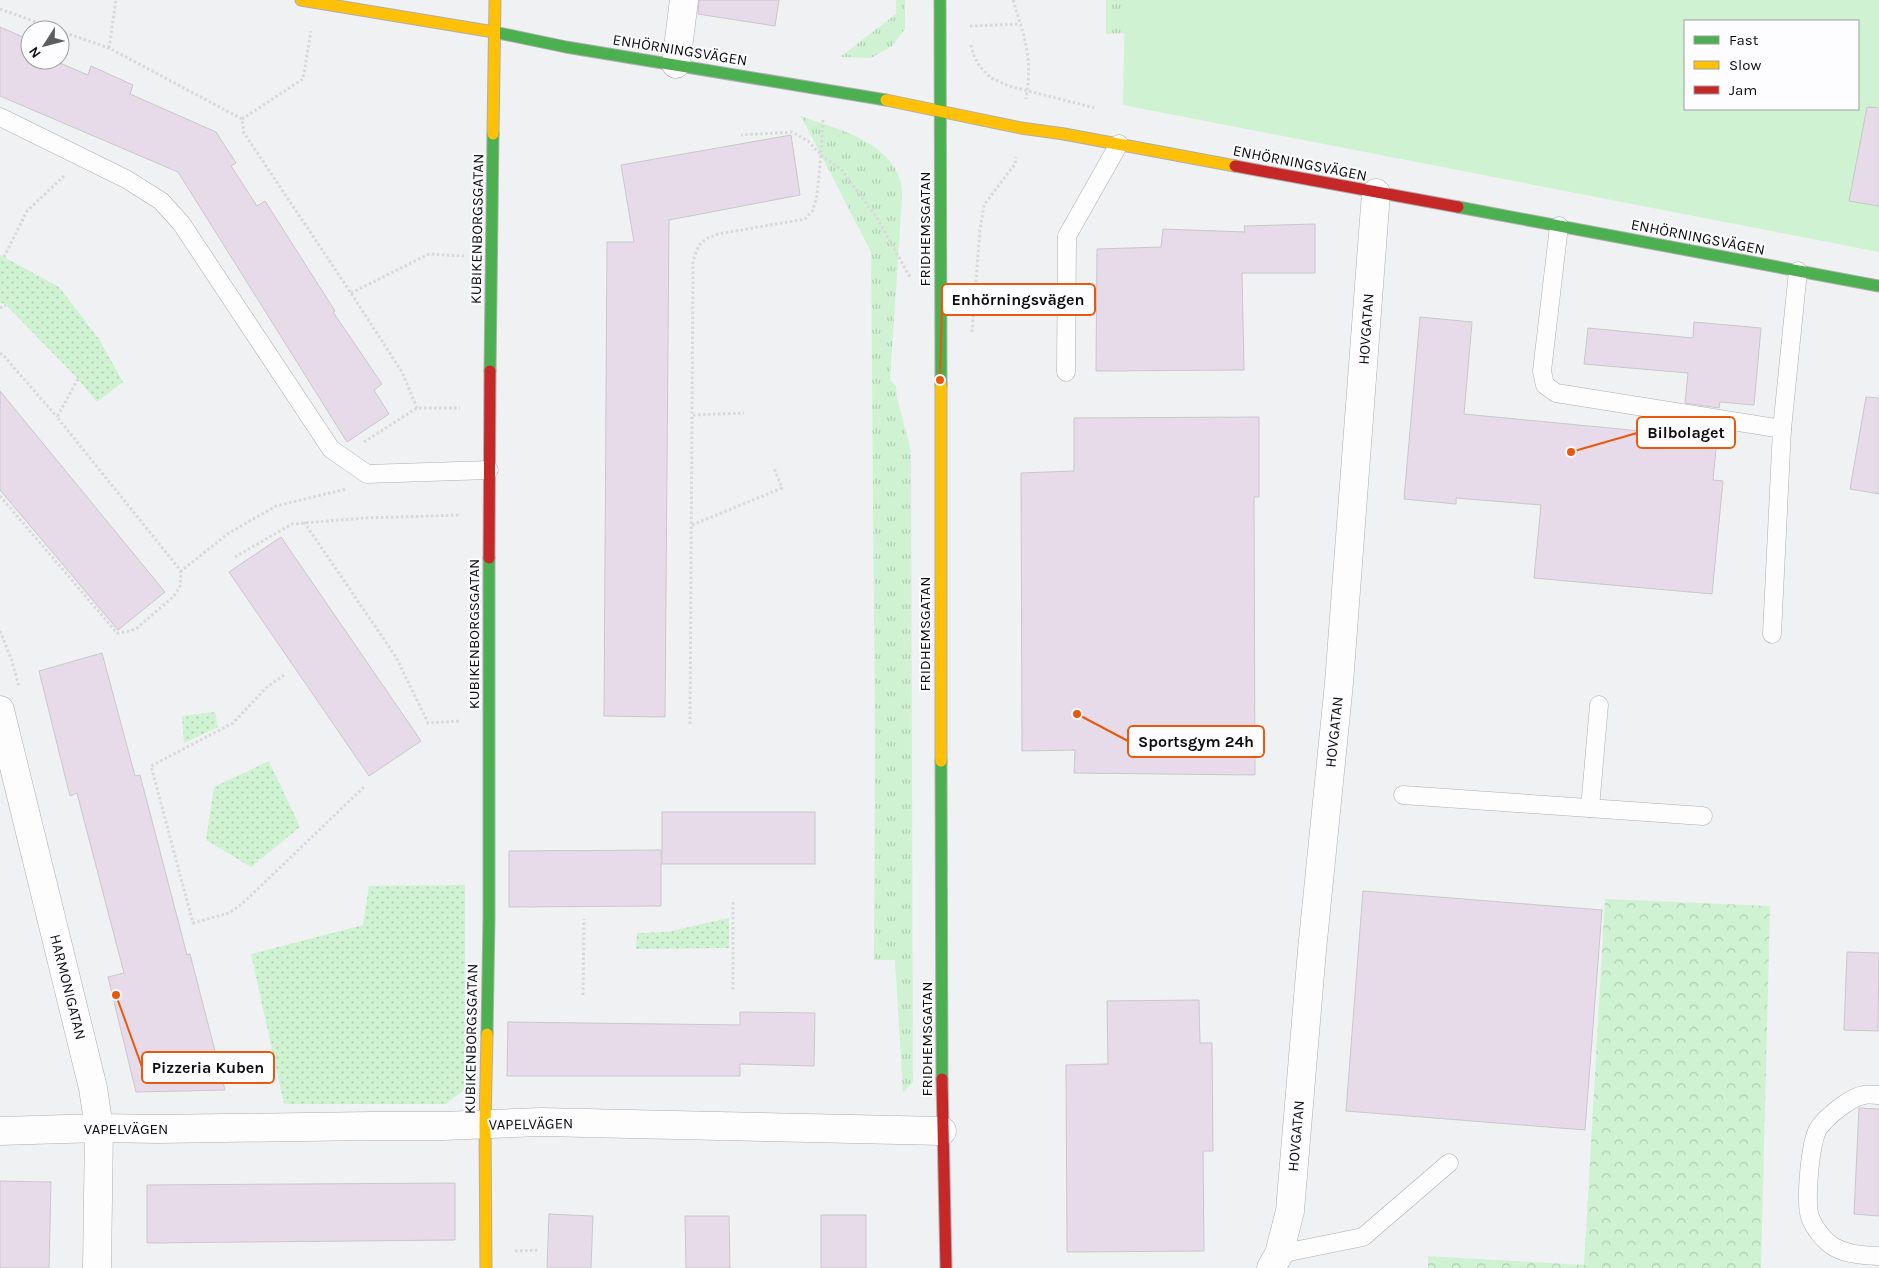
<svg xmlns="http://www.w3.org/2000/svg" width="1879" height="1268" font-family="Karla,sans-serif">
	<style>
		.grass { fill: url(#grass-tufts) }
		.forest { fill: url(#forest-crowns) }
		.park { fill: url(#park-dots) }
		.pitch { fill: #cff2d2; fill-rule: evenodd }
		.building { fill: #e7dbea; stroke: #c8c8ca }
		.lines { fill: none; stroke-linecap: round; stroke-linejoin: round }
		.lane-casing { stroke: #aeaeb0; stroke-width: 19 }
		.street-casing { stroke: #aeaeb0; stroke-width: 29 }
		.fast-casing { stroke: #aeaeb0; stroke-width: 13 }
		.slow-casing { stroke: #aeaeb0; stroke-width: 13 }
		.jam-casing { stroke: #aeaeb0; stroke-width: 13 }
		.path { stroke: #d9d9da; stroke-width: 3; stroke-dasharray: 2.5 2.5; stroke-linecap: butt }
		.lane { stroke: #fdfdfd; stroke-width: 18 }
		.street { stroke: #fdfdfd; stroke-width: 28 }
		.fast { stroke: #4caf50; stroke-width: 11 }
		.slow { stroke: #ffc107; stroke-width: 11 }
		.jam { stroke: #c62828; stroke-width: 11 }
		.labels { text-anchor: middle; dominant-baseline: central; stroke-width: 4; stroke-linejoin: round; paint-order: stroke }
		.street-label { font-size: 15px; fill: #0d0d0f; stroke: #fdfdff }
		.leader { fill: none; stroke: #e8590c; stroke-width: 2 }
		.callout-dot { fill: #e8590c; stroke: #fdfdff; stroke-width: 2 }
		.callout { fill: #fdfdff; stroke: #e8590c; stroke-width: 2 }
		.callout-label { font-size: 16px; text-anchor: middle; font-weight: bold; fill: #0d0d0f }
	</style>
	<defs>
		<pattern id="grass-tufts" width="24" height="20" patternUnits="userSpaceOnUse" patternTransform="scale(1.25)"><rect width="24" height="20" fill="#cff2d2"/><path d="M3 7l-1-3M5 7V3M7 7l1-3M15 17l-1-3M17 17v-4M19 17l1-3" fill="none" stroke="#b1ceb3"/></pattern>
		<pattern id="forest-crowns" width="20" height="18" patternUnits="userSpaceOnUse" patternTransform="scale(1.25)"><rect width="20" height="18" fill="#cff2d2"/><path d="M2 6a3 3 0 1 1 6 0M12 15a3 3 0 1 1 6 0" fill="none" stroke="#b1ceb3"/></pattern>
		<pattern id="park-dots" width="8" height="8" patternUnits="userSpaceOnUse" patternTransform="scale(1.25)"><rect width="8" height="8" fill="#cff2d2"/><path d="M2 2h.1M6 6h.1" fill="none" stroke="#b1ceb3" stroke-width="1.8" stroke-linecap="round"/></pattern>
	</defs>
	<rect width="100%" height="100%" fill="#f0f1f3"/>
	<g class="grass">
		<polygon points="896,0 905,0 905,29 892,46 871,58 840,57 896,14"/>
		<polygon points="1106,0 1125,0 1125,33 1106,34"/>
		<path d="M 801,116 C 836,129 891,141 901,183 C 902,188 902,194 902,199 L 890,380 L 896,386 L 897,398 L 911,451 L 913,1082 L 903,1093 L 895,960 L 874,960 L 875,738 L 871,252 Z"/>
	</g>
	<polygon class="forest" points="1605,899 1770,906 1761,1268 1428,1268 1428,1256 1584,1265"/>
	<g class="park">
		<polygon points="0,255 59,287 99,339 123,382 97,402 78,379 6,305 0,302"/>
		<polygon points="215,712 218,727 184,743 182,716"/>
		<polygon points="269,761 300,827 251,867 206,840 214,787"/>
		<polygon points="465,885 465,1089 446,1104 284,1104 251,954 363,925 369,886"/>
		<polygon points="729,918 729,948 636,949 637,933 667,932"/>
	</g>
	<path class="pitch" d="M 1125,0 L 1879,0 L 1879,252 L 1123,105 ZM 1685,21 L 1858,21 L 1858,109 L 1685,109 Z"/>
	<g class="building">
		<polygon points="699,0 779,0 775,26 698,14"/>
		<polygon points="0,27 30,40 30,60 53,60 88,75 91,66 133,85 130,94 216,132 236,163 231,166 257,206 265,201 335,311 333,312 382,384 374,390 389,414 347,442 178,172 0,96"/>
		<polygon points="1867,107 1879,108 1879,206 1849,201"/>
		<polygon points="791,135 800,195 669,220 665,717 604,716 607,242 634,242 621,165"/>
		<polygon points="1315,224 1315,273 1242,273 1244,370 1096,371 1097,249 1161,247 1163,229 1245,232 1244,226"/>
		<polygon points="1420,317 1472,322 1464,414 1682,435 1683,424 1718,429 1713,480 1723,481 1712,594 1534,578 1541,505 1456,498 1456,504 1404,499"/>
		<polygon points="1694,322 1761,328 1754,405 1720,402 1719,408 1685,403 1688,373 1584,364 1588,328 1693,338"/>
		<polygon points="0,391 165,592 118,630 0,490"/>
		<polygon points="1866,397 1879,398 1879,494 1850,489"/>
		<polygon points="1259,417 1259,497 1254,497 1255,775 1074,773 1075,750 1022,751 1021,473 1074,471 1074,418"/>
		<polygon points="281,537 421,741 369,776 229,572"/>
		<polygon points="102,653 135,776 140,775 187,955 190,954 225,1090 136,1092 108,977 124,973 77,793 70,796 39,671"/>
		<rect x="662" y="812" width="153" height="52"/>
		<polygon points="661,850 661,906 509,907 509,851"/>
		<polygon points="1363,891 1602,910 1585,1130 1346,1111"/>
		<polygon points="1847,952 1879,953 1878,1031 1844,1030"/>
		<polygon points="1199,1000 1200,1043 1212,1043 1213,1151 1203,1151 1204,1251 1067,1252 1066,1065 1108,1064 1107,1001"/>
		<polygon points="740,1012 815,1013 814,1066 740,1064 740,1076 507,1076 508,1022 740,1025"/>
		<polygon points="1859,1108 1879,1109 1879,1216 1854,1214"/>
		<polygon points="0,1181 51,1182 49,1268 0,1268"/>
		<polygon points="455,1183 455,1240 147,1243 147,1185"/>
		<polygon points="549,1214 593,1216 591,1268 547,1268"/>
		<rect x="821" y="1215" width="45" height="53"/>
		<polygon points="685,1216 729,1216 730,1268 686,1268"/>
	</g>
	<g class="lines">
		<g class="lane-casing">
			<g id="lane">
				<polyline points="0,117 126,179 161,201 181,223 331,449 367,474 489,470"/>
				<polyline points="1559,226 1542,371 1545,385 1556,393 1782,429"/>
				<polyline points="1066,372 1067,236 1119,144"/>
				<polyline points="1772,634 1782,429 1798,271"/>
				<polyline points="1403,795 1703,816"/>
				<polyline points="1590,808 1599,705"/>
				<path d="M 1879,1095 C 1874,1095 1868,1094 1864,1095 C 1850,1097 1825,1118 1818,1129 C 1810,1144 1805,1201 1810,1217 C 1814,1228 1824,1241 1834,1247 C 1848,1255 1863,1255 1879,1256"/>
				<polyline points="1279,1254 1363,1237 1449,1163"/>
			</g>
		</g>
		<g class="street-casing">
			<g id="street">
				<polyline points="676,64 684,0"/>
				<polyline points="0,710 93,1088 99,1128 97,1268"/>
				<polyline points="0,1131 99,1128 158,1129 371,1126 443,1126 541,1122 942,1131"/>
				<polyline points="1271,1268 1279,1254 1290,1211 1312,950 1339,683 1376,193"/>
			</g>
		</g>
		<g class="fast-casing">
			<g id="fast">
				<polyline points="940,0 941,385"/>
				<polyline points="494,32 566,47 886,100"/>
				<polyline points="1458,207 1879,286"/>
				<polyline points="490,371 493,134"/>
				<polyline points="941,761 942,1079"/>
				<polyline points="487,1034 489,918 489,558"/>
			</g>
		</g>
		<g class="slow-casing">
			<g id="slow">
				<polyline points="301,0 494,32"/>
				<polyline points="886,100 1021,128 1064,134 1235,166"/>
				<polyline points="493,134 495,0"/>
				<polyline points="941,385 941,761"/>
				<polyline points="486,1268 485,1125 487,1034"/>
			</g>
		</g>
		<g class="jam-casing">
			<g id="jam">
				<polyline points="1235,166 1458,207"/>
				<polyline points="489,558 490,371"/>
				<polyline points="942,1079 946,1268"/>
			</g>
		</g>
		<g class="path">
			<path d="M 1013,0 C 1025,39 1033,57 1026,99"/>
			<polyline points="0,9 58,30"/>
			<polyline points="970,26 1020,24"/>
			<polyline points="60,31 109,48 242,119 244,133 351,293 402,372 417,408"/>
			<polyline points="971,45 973,54 980,67 991,78 1009,86 1095,108"/>
			<polyline points="109,48 116,0"/>
			<polyline points="242,119 303,79 311,31"/>
			<polyline points="823,120 821,155 841,169 877,218 911,279"/>
			<polyline points="4,257 27,211 64,176"/>
			<polyline points="351,293 429,254 464,256"/>
			<polyline points="0,308 6,305"/>
			<polyline points="972,332 980,229 984,205 1015,164 1016,157"/>
			<polyline points="0,353 3,355 57,417"/>
			<polyline points="78,379 57,417 181,571 229,533 276,506 346,489"/>
			<polyline points="693,415 744,413"/>
			<polyline points="364,442 417,408 460,408"/>
			<polyline points="0,496 117,633 130,631 137,628 174,596 180,586 181,571"/>
			<polyline points="304,522 396,657 428,723 461,721"/>
			<polyline points="692,525 782,488 774,468"/>
			<polyline points="235,557 292,524 364,518 461,515"/>
			<polyline points="0,631 12,661 19,687"/>
			<polyline points="284,675 267,687 233,723 151,766 193,923 229,913 242,904 364,787"/>
			<path d="M 690,724 L 693,261 C 698,244 701,240 718,234 L 805,219 L 813,210 L 817,195 L 821,155 L 808,141 L 792,132 L 741,135"/>
			<polyline points="733,902 733,992"/>
			<polyline points="583,995 584,919"/>
			<polyline points="515,1251 540,1250"/>
		</g>
		<use href="#lane" class="lane"/>
		<use href="#street" class="street"/>
		<use href="#fast" class="fast"/>
		<use href="#slow" class="slow"/>
		<use href="#jam" class="jam"/>
	</g>
	<g class="labels">
		<g class="street-label">
			<text transform="translate(680 50) rotate(9)">ENHÖRNINGSVÄGEN</text>
			<text transform="translate(1300 163) rotate(11)">ENHÖRNINGSVÄGEN</text>
			<text transform="translate(477 229) rotate(-89)">KUBIKENBORGSGATAN</text>
			<text transform="translate(925 229) rotate(-90)">FRIDHEMSGATAN</text>
			<text transform="translate(1698 237) rotate(11)">ENHÖRNINGSVÄGEN</text>
			<text transform="translate(1366 329) rotate(-86)">HOVGATAN</text>
			<text transform="translate(474 634) rotate(-90)">KUBIKENBORGSGATAN</text>
			<text transform="translate(925 634) rotate(-90)">FRIDHEMSGATAN</text>
			<text transform="translate(1334 732) rotate(-84)">HOVGATAN</text>
			<text transform="translate(68 987) rotate(76)">HARMONIGATAN</text>
			<text transform="translate(471 1039) rotate(-89)">KUBIKENBORGSGATAN</text>
			<text transform="translate(927 1039) rotate(-90)">FRIDHEMSGATAN</text>
			<text transform="translate(531 1124) rotate(-1)">VAPELVÄGEN</text>
			<text x="126" y="1129">VAPELVÄGEN</text>
			<text transform="translate(1296 1136) rotate(-85)">HOVGATAN</text>
		</g>
	</g>
	<path class="leader" d="M940 380L942 300M1571 452L1637 433M1077 714L1128 741M116 995L142 1067"/>
	<g class="callout-dot">
		<circle cx="940" cy="380" r="5"/>
		<circle cx="1571" cy="452" r="5"/>
		<circle cx="1077" cy="714" r="5"/>
		<circle cx="116" cy="995" r="5"/>
	</g>
	<g class="callout">
		<rect x="942" y="284" width="153" height="31" rx="5"/>
		<rect x="1637" y="417" width="98" height="31" rx="5"/>
		<rect x="1128" y="726" width="136" height="31" rx="5"/>
		<rect x="142" y="1052" width="132" height="31" rx="5"/>
	</g>
	<g class="callout-label">
		<text x="1018" y="305">Enhörningsvägen</text>
		<text x="1686" y="438">Bilbolaget</text>
		<text x="1196" y="747">Sportsgym 24h</text>
		<text x="208" y="1073">Pizzeria Kuben</text>
	</g>
	<rect x="1684" y="20" width="175" height="90" fill="#fdfdff" stroke="#9d9d9f"/>
	<rect x="1694" y="36" width="25" height="8" fill="#4caf50" stroke="#9d9d9f"/>
	<text x="1729" y="45" font-size="15" fill="#0d0d0f">Fast</text>
	<rect x="1694" y="61" width="25" height="8" fill="#ffc107" stroke="#9d9d9f"/>
	<text x="1729" y="70" font-size="15" fill="#0d0d0f">Slow</text>
	<rect x="1694" y="86" width="25" height="8" fill="#c62828" stroke="#9d9d9f"/>
	<text x="1729" y="95" font-size="15" fill="#0d0d0f">Jam</text>
	<g transform="translate(45 45) rotate(234)"><circle r="24" fill="#fdfdff" stroke="#9d9d9f"/>
	<path d="M0-4L9 19L0 12L-9 19Z" fill="#5c5d5f"/>
	<text y="-8" font-size="14" font-weight="bold" text-anchor="middle" fill="#0d0d0f">N</text>
	</g>
</svg>
